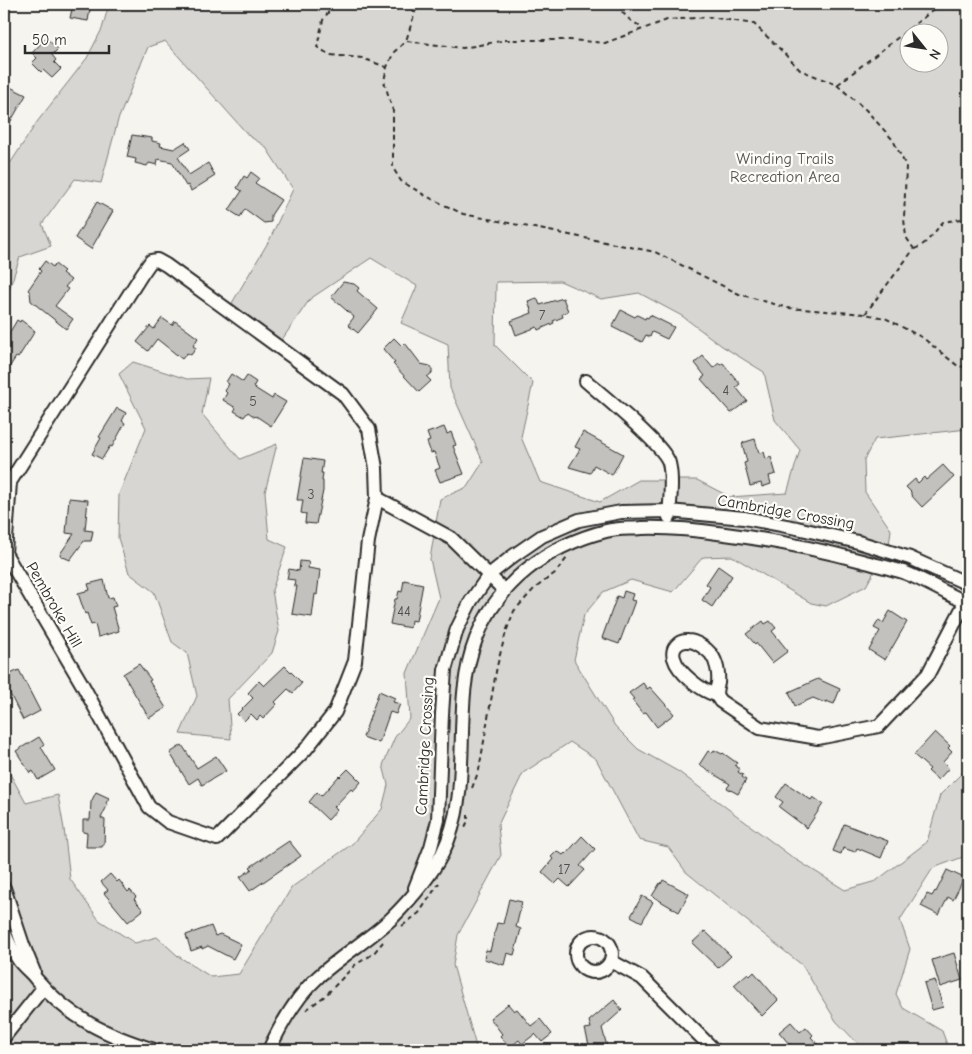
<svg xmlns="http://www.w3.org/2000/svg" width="972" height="1054" font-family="'Comic Neue',sans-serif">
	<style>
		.green { fill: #d7d6d2; stroke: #81807e; fill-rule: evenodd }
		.building { fill: #c2c1be; stroke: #2b2b2b }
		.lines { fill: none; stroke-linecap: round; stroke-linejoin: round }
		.minor-casing { stroke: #2b2b2b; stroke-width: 16 }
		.path { stroke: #2b2b2b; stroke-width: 2; stroke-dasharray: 5 4; stroke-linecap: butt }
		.minor { stroke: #fdfcf7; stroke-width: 12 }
		.labels { text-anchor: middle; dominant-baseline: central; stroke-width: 4.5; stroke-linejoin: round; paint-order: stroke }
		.number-label { font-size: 14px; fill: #515050 }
		.park-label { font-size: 16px; fill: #565655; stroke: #fdfcf7 }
		.street-label { font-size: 16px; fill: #2b2b2b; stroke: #fdfcf7 }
	</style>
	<rect width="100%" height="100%" fill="#f5f4ef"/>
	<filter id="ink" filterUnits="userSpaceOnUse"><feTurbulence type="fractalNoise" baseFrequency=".02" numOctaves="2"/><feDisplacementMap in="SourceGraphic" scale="10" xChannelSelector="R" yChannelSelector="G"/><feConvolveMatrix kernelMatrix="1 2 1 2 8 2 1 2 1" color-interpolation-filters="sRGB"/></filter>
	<g filter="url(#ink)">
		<g class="green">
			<path d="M 109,4 L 913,4 L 922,10 L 953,7 L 956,4 L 968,4 L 968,429 L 875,439 L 864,460 L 865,492 L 891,530 L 889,545 L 866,586 L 826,606 L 811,603 L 732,556 L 703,557 L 673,592 L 631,580 L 603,592 L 584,615 L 574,660 L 615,726 L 638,749 L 679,772 L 792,857 L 845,890 L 876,881 L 927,842 L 940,795 L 968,767 L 968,838 L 963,857 L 933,868 L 900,920 L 910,949 L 896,994 L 903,1008 L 942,1031 L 949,1050 L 864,1050 L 836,1021 L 802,965 L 686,872 L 668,847 L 639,840 L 596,759 L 570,742 L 523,773 L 498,825 L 501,855 L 458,935 L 453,965 L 477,1050 L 4,1050 L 4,763 L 26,803 L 58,795 L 64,829 L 70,879 L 99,920 L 135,943 L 157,937 L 178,956 L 211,977 L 239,974 L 292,887 L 352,844 L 382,809 L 388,785 L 383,765 L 395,737 L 410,718 L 407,673 L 439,598 L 430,559 L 440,499 L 467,487 L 483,462 L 450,388 L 448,344 L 401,323 L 417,286 L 371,258 L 310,299 L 281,341 L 232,303 L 270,239 L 293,189 L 265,146 L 249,136 L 165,41 L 148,47 L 118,120 L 101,183 L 75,179 L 42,224 L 51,246 L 20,257 L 4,305 L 4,173 L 37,122 L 87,58 L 102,29 ZM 910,32 L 940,32 L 940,62 L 910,62 ZM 560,281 L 601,299 L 639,293 L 682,316 L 722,346 L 764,372 L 775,420 L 800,450 L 787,493 L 730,497 L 697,480 L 639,480 L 600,502 L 540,482 L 521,437 L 533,383 L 495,345 L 496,282 Z"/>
			<polygon points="133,362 187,379 209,378 202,414 240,459 277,444 265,492 269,539 287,547 272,590 279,631 272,653 228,699 231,739 180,734 197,696 187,653 172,642 154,592 129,573 118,538 119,494 146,428 119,374"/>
		</g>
		<g class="building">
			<polygon points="75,4 91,4 88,21 70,18 73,5 75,5"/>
			<polygon points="46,38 58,49 52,55 56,60 54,62 61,69 52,78 43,70 41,72 32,63 37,58 32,53"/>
			<polygon points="4,84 26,95 4,133"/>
			<polygon points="132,135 152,138 152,141 161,143 160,146 174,149 185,142 190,149 178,157 189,175 208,163 215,176 191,191 188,185 186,186 172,162 158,159 157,165 149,163 147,166 135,163 136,159 127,157"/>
			<polygon points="251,172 259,178 255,183 281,200 271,215 271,222 264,223 245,209 240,217 229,210 242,191 237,188 244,176 247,178"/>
			<polygon points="97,202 113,211 91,249 75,238"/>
			<polygon points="45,261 53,267 55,264 64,271 62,273 71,280 65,287 68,289 55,306 73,319 66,329 31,301 30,292 28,290 41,271 39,269"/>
			<polygon points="343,282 354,284 359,288 357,291 378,309 358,333 348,325 354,317 331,297"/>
			<polygon points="537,298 540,305 563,298 568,311 562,314 563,317 553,321 554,323 538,330 537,327 516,335 511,321 532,313 528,301"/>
			<polygon points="621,310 635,317 637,315 645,319 646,317 648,318 650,315 674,327 667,339 652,332 650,337 646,335 642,342 612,327"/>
			<polygon points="162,318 172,325 175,321 198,338 193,346 196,348 191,355 187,353 182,359 157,339 148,351 137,342 150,326 154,329"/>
			<polygon points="17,320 20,322 21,320 35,331 18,358 16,357 4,375 4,342"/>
			<polygon points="394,338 402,346 405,343 421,364 430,366 432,369 432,373 427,377 431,381 419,392 393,364 395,363 383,349"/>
			<polygon points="703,356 713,368 719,363 720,365 723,363 740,384 736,387 747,401 731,413 701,379 705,376 695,363"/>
			<polygon points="231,374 243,382 247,376 256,382 253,387 272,399 274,395 286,402 271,426 256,416 255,417 248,412 244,417 234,411 236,408 223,400 227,393 225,391 229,384 226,382"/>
			<polygon points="117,408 126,413 122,421 125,423 112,447 110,446 102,459 92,454 101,438 99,437"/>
			<polygon points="444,427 447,434 451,432 456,445 453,446 464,474 440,482 435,470 440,468 434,452 431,453 427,442 430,441 427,433"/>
			<polygon points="583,432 623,454 612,475 594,465 590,473 569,467 580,449 575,447"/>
			<polygon points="755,439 759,453 764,452 766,459 771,457 776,474 769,476 771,484 762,487 761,483 750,486 744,463 747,462 742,443"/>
			<polygon points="304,458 323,461 321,473 323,473 322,481 323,481 323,491 316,524 305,523 306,514 301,513 303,500 297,500"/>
			<polygon points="943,465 954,477 922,507 911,495 911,492 906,487 915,479 918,483 924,477 926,480"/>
			<polygon points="69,498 88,500 85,530 93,531 91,541 84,541 70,560 61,556 60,554 74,534 66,533"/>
			<polygon points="300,561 309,562 308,568 320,570 317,595 315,594 312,617 292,614 297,586 294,586 295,580 287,579 289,569 299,571"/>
			<polygon points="718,566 732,576 712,607 702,600 710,587 706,584"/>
			<polygon points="104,580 108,598 113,597 116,606 112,607 119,631 98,637 95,624 91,625 87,613 85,614 78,593 90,590 88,584"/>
			<polygon points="404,580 423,584 416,621 411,620 410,628 390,624 395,599 397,599 399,591 402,592"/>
			<polygon points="624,591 633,594 631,600 635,601 619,644 602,638 617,596 622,598"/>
			<polygon points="890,611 907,622 885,660 869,650 880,631 874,628 879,620 883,623"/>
			<polygon points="763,621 765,624 770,621 776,628 772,631 788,651 772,663 756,643 755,644 746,634"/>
			<polygon points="139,664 151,680 149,681 166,708 149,718 123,674"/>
			<polygon points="285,666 302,683 293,693 288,689 275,702 277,704 263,719 260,716 257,720 251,714 244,721 237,714 253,698 248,693 259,681 264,686"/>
			<polygon points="19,670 40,711 23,720 6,686 10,684 6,676"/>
			<polygon points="818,679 840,689 834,704 826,701 825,703 813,698 795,706 789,692"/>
			<polygon points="643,683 647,689 650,687 674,714 657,727 646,712 643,714 632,700 634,699 629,693"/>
			<polygon points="379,691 395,698 393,702 400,704 396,714 390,712 379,743 363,737"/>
			<polygon points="935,732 950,746 948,748 952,752 943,762 949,768 938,780 928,771 930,769 914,755"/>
			<polygon points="39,737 44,745 41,747 55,770 38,780 33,771 30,773 16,751"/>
			<polygon points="182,745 197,768 216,756 226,771 202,785 198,778 189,784 170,753"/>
			<polygon points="714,750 722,754 723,753 737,763 735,766 740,769 738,772 743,775 742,777 746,780 738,794 727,788 730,784 699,765 708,751 712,753"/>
			<polygon points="348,769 361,782 353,791 351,789 334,807 337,810 328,820 309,802 317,792 321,796 339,776 340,777"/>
			<polygon points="786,783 811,800 813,797 823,804 807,828 779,807 783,802 776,797"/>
			<polygon points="96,792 109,798 106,803 108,804 101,818 105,820 104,844 102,847 86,847 87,833 83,832 83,820 90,820 91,802"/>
			<polygon points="844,824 888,841 881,858 857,848 855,852 843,848 841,854 833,851"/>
			<polygon points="582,836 595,849 580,866 585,870 569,887 560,879 555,884 542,872 553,859 551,857 557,851 563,855 565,853 566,854"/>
			<polygon points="289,841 301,856 250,891 240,877 252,869 250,867"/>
			<polygon points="947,870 964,878 953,900 948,897 939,915 921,906 927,894 932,896 935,891 936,892"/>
			<polygon points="110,874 117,882 119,880 128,892 130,890 136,897 134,899 143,910 128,922 104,893 108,890 101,882"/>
			<polygon points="663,880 689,894 679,912 652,896 660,883 661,884"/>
			<polygon points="642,896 653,902 642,922 631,916"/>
			<polygon points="509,899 522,902 516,927 521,929 514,955 507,953 504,965 484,959 486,950 490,951 497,923 503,924"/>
			<polygon points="211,926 215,936 220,934 241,944 233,959 208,946 202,949 202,947 191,951 186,935"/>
			<polygon points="705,931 731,956 718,968 692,943"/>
			<polygon points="954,953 962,980 940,987 932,960"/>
			<polygon points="754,972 778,1000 762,1016 734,985 748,973 750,976"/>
			<polygon points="935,980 943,1007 932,1010 924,983"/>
			<polygon points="614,1000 622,1010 602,1028 608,1050 592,1050 590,1049 585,1029 591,1028 589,1021"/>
			<polygon points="508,1004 514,1011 517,1009 531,1026 540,1019 552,1034 542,1042 535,1034 522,1044 519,1040 510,1047 500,1036 502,1034 490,1018"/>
			<polygon points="791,1022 800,1032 806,1027 813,1035 811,1037 823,1050 797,1050 791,1044 790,1045 779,1032"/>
		</g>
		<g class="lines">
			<g class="minor-casing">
				<g id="minor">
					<polygon points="157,260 166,265 343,394 369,429 376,468 377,498 368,541 355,661 335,712 306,749 217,839 168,822 149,807 82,684 5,553 10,482 142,274 151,261"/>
					<path d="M 586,381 C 602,395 665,446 669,463 C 673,480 670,500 669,517"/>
					<polyline points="377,498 451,538 504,590"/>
					<path d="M 716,695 C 702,691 678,673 674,658 C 671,649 678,640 688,641 C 695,641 706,648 711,654 C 717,662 719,674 718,683 C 717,686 716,692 716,695 C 717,697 719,699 720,701 L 760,728 L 818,738 L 879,726 L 928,674 L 968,597"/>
					<polyline points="4,888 23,945 34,972"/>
					<polyline points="415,888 431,847 438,820 442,714 445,670 457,629 471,601 489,575 513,556 542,536 579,520 621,512 669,511 744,518 797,528 858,542 910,558 968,584"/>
					<path d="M 4,932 C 8,940 12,951 18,959 C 23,967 31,972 36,979 C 69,1018 106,1035 154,1050"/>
					<circle cx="594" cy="954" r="18"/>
					<polyline points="611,961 642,978 714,1050"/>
					<polyline points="4,1037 43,988"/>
					<path d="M 269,1050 C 281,1024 296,997 318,977 C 341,956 368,940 391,919 C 409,901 430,877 442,854 C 476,787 449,708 476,639 C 498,582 547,546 606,531 C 617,528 630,529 642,528 C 671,527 697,530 725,534 C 772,540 817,549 862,561 C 876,565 890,568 903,572 C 925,580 946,594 968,603"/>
				</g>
			</g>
			<g class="path">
				<polyline points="334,4 323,20 317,47 330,55 362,58 386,67"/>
				<polyline points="405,4 415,12 406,41"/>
				<polyline points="620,4 619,9 630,20 643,28"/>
				<polyline points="941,4 837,85 800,70 779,48 754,24 710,17 667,20 605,43 570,40 506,40 463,48 406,41 394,52 387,67 384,81 393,111 393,168 401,181 426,196 463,214 655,252 739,294 788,308 865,314 885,318 923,338 959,367 968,366"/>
				<polyline points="415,12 419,4"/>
				<polyline points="837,85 866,110 893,140 906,166 904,219 906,237 914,249 865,314"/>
				<path d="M 914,249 C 927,245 934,232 943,222 L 968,218"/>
				<polyline points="472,788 479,770 497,666 506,632 514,611 534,589 555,573 567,558"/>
				<polyline points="465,827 468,821 468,815"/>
				<polyline points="402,926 419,913 439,883"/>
				<polyline points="306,1010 326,995 355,965 373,954 383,942"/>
			</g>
			<use href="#minor" class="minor"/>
		</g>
	</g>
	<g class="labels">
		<g class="number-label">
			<text x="542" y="315">7</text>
			<text x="726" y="390">4</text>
			<text x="253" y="401">5</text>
			<text x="311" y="494">3</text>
			<text x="404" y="611">44</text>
			<text x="564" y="869">17</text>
		</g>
		<g class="park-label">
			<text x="785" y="159">Winding Trails<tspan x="785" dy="18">Recreation Area</tspan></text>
		</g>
		<g class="street-label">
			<text transform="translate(786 512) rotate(10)">Cambridge Crossing</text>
			<text transform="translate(54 605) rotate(60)">Pembroke Hill</text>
			<text transform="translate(425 746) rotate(-87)">Cambridge Crossing</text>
		</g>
	</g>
	<rect width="972" height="1054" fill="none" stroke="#fdfcf7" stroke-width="20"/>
	<rect x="10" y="10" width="952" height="1034" fill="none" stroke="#2b2b2b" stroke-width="2" filter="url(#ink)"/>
	<g transform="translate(924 48) rotate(120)"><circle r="24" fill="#fdfcf7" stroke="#a9a8a5"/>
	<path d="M0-4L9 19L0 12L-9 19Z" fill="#2b2b2b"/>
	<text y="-8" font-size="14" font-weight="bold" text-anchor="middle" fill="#2b2b2b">N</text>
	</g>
	<path d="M25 45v8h84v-8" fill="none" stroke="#2b2b2b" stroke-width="2.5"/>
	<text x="32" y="45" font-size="15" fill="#2b2b2b" stroke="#fdfcf7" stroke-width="4" paint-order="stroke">50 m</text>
</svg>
